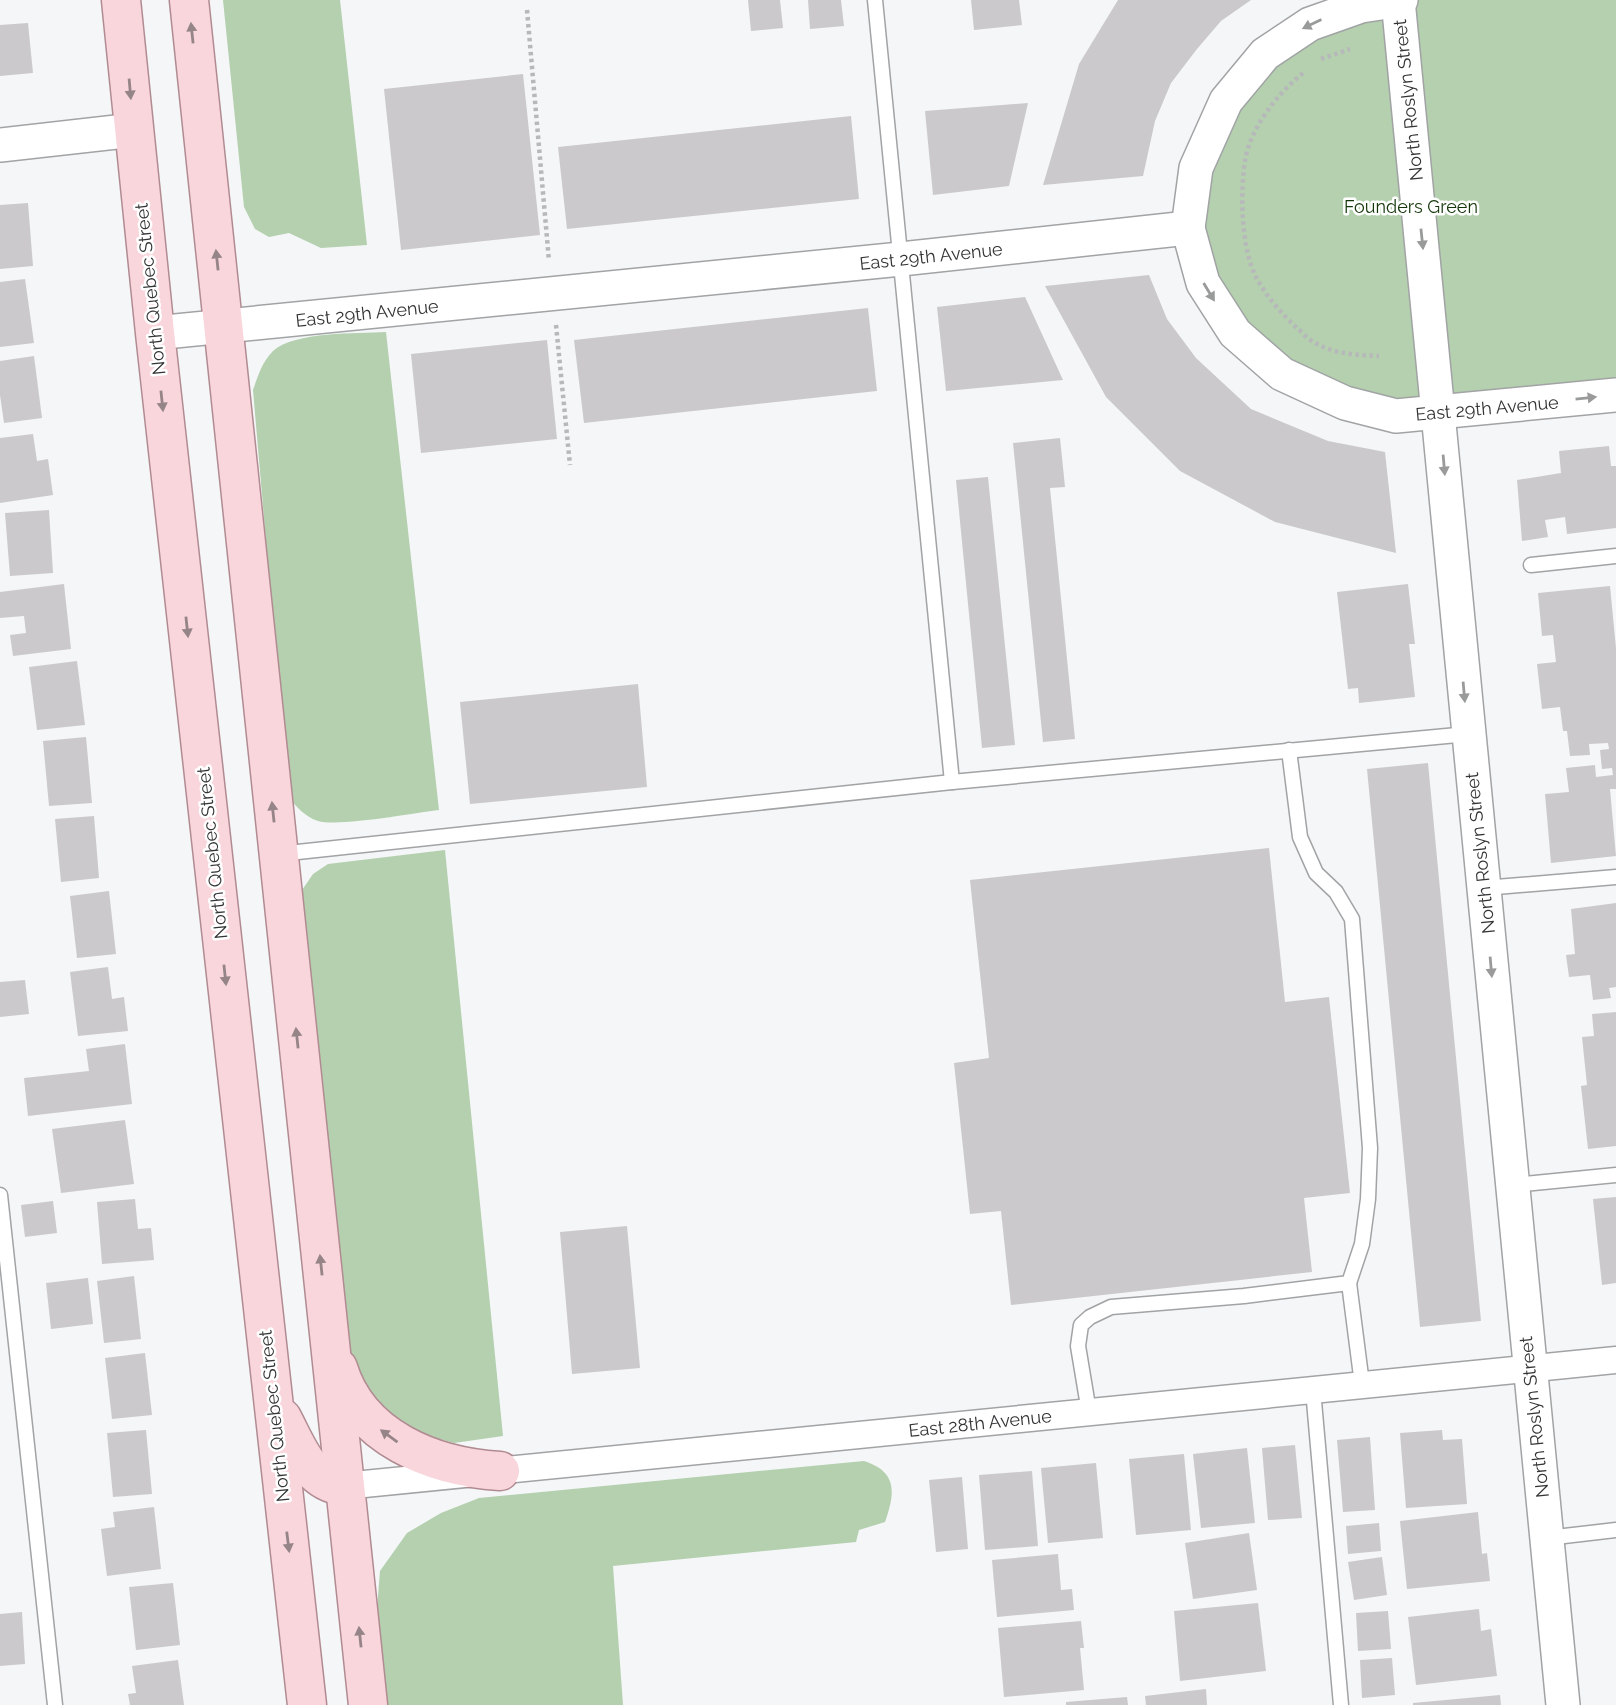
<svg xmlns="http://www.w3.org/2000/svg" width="1616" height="1705" font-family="Raleway,sans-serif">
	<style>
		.green { fill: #b4d0ae }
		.building { fill: #cbc9cc }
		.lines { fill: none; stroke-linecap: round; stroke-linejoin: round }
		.service-casing { stroke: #a1a3a5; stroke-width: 17 }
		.minor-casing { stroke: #a1a3a5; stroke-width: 29 }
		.tertiary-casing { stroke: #a1a3a5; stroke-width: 36 }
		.primary-casing { stroke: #b18b92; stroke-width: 41 }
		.path { stroke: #b7b8ba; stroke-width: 4.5; stroke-dasharray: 3.5 3.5; stroke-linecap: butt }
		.service { stroke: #fff; stroke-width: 14 }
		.minor { stroke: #fff; stroke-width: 26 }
		.tertiary { stroke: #fff; stroke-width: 33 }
		.primary { stroke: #f9d6dc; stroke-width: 38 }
		.oneway { fill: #999a9a }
		.oneway2 { fill: #968588 }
		.labels { text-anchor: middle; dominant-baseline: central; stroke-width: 5; stroke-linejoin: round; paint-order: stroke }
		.street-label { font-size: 18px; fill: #333435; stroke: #fff }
		.park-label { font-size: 18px; fill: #133609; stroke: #fff }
	</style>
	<rect width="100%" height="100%" fill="#f4f6f8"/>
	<g class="green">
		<polygon points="223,0 340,0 367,245 321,248 289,233 269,237 255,229 244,207"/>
		<polygon points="1401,0 1616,0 1616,395 1396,416 1282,374 1203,283 1196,168 1226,101 1310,24"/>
		<path d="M 386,332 L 439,810 C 413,813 340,827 318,821 C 305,817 296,806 288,797 L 253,390 C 258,376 262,362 273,351 C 295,331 357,334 386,332 Z"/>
		<polygon points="445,850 503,1436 454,1443 420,1434 388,1420 359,1382 348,1348 298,896 313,874 328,864"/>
		<path d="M 864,1461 C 898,1472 895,1493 885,1522 L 859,1530 L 856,1542 L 613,1566 L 623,1705 L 383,1705 L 376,1622 L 380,1571 L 407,1533 L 441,1513 L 479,1498 Z"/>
	</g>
	<g class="building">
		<polygon points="748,0 780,0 783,28 751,31"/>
		<polygon points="808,0 841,0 844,26 810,29"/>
		<polygon points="971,0 1019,0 1022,25 974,30"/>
		<polygon points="1118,0 1251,0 1221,21 1197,49 1171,83 1155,121 1143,176 1043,185 1079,64"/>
		<polygon points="28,23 33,73 0,76 0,25"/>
		<polygon points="523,74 540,235 401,250 384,89"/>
		<polygon points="1028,103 1009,186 933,195 925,111"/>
		<polygon points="851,116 859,199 567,229 558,147"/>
		<polygon points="28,203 33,266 0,269 0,205"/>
		<polygon points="1149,275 1167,319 1196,358 1251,409 1328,441 1385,452 1396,553 1275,522 1180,471 1106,397 1045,286"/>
		<polygon points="25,279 34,343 0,347 0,282"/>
		<polygon points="1025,297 1063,380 946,391 937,307"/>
		<polygon points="868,308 877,391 584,423 574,340"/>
		<polygon points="547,340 557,439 421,453 411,354"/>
		<polygon points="34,356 42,418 4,423 0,395 0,361"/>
		<polygon points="33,434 37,461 48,459 53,495 0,503 0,438"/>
		<polygon points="1060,438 1065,487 1050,488 1075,739 1043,742 1013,443"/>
		<polygon points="1609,446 1611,466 1616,466 1616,528 1567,534 1565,517 1545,520 1548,537 1522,541 1517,480 1561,473 1559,451"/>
		<polygon points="988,477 1015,745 982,748 956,480"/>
		<polygon points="49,510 53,573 10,576 5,513"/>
		<polygon points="64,584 71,649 13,656 10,635 26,633 24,616 0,618 0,592"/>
		<polygon points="1408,584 1415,644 1409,644 1415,697 1359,703 1358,688 1348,689 1337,592"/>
		<polygon points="1610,586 1616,648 1616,789 1610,789 1616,856 1551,863 1545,794 1569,792 1566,768 1595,765 1596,777 1613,775 1612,768 1602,769 1600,750 1609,749 1608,743 1589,744 1590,755 1570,756 1567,731 1563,731 1560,707 1542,709 1537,664 1556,662 1553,635 1542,636 1538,593"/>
		<polygon points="77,661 85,725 37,730 29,667"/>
		<polygon points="638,684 647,787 470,804 460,702"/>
		<polygon points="86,737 92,803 49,806 43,741"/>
		<polygon points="1428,763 1481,1321 1420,1327 1367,769"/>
		<polygon points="94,816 99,878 61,882 55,819"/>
		<polygon points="1269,848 1285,1002 1329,997 1350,1193 1304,1198 1312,1272 1011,1305 1001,1211 970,1214 954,1063 989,1058 970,880"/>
		<polygon points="109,891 116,954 77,958 70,896"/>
		<polygon points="1616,903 1616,987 1609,988 1611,998 1593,1000 1590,975 1569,977 1566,955 1575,954 1571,909"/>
		<polygon points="108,967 112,999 124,997 128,1031 78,1036 70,972"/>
		<polygon points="25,980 29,1014 0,1017 0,982"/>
		<polygon points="1616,1012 1616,1146 1588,1149 1581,1086 1587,1085 1582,1037 1594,1036 1592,1014"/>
		<polygon points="125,1044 132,1104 28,1116 24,1078 89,1071 86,1049"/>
		<polygon points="125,1120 134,1184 61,1193 52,1129"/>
		<polygon points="1616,1197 1616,1283 1602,1285 1593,1199"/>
		<polygon points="135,1199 138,1229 151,1228 154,1260 102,1264 97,1202"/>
		<polygon points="53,1201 57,1233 25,1237 21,1205"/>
		<polygon points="627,1226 640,1368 572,1374 560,1232"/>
		<polygon points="134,1276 141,1339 104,1343 97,1281"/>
		<polygon points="88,1278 93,1324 51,1329 46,1283"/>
		<polygon points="145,1353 152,1415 112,1419 105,1358"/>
		<polygon points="146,1430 152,1494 113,1497 107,1433"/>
		<polygon points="1442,1430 1443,1440 1462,1439 1467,1504 1406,1508 1400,1433"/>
		<polygon points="1370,1437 1375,1510 1343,1512 1337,1440"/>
		<polygon points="1295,1445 1302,1518 1268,1520 1262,1448"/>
		<polygon points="1247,1448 1255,1523 1201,1528 1193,1454"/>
		<polygon points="1184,1454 1191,1530 1136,1535 1129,1459"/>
		<polygon points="1096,1463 1103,1538 1048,1543 1041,1468"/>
		<polygon points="1032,1471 1038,1546 985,1550 979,1475"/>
		<polygon points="962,1477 968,1549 936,1552 929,1480"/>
		<polygon points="154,1507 161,1569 107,1576 101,1529 115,1527 113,1512"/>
		<polygon points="1478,1512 1482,1554 1487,1553 1490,1581 1407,1589 1400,1521"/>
		<polygon points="1379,1523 1381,1551 1348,1554 1346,1526"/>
		<polygon points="1249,1533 1257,1590 1193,1599 1185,1543"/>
		<polygon points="1058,1554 1061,1590 1072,1589 1074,1610 997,1617 992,1560"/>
		<polygon points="1382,1557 1387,1595 1354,1600 1348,1562"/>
		<polygon points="173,1583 180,1645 136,1650 129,1587"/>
		<polygon points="1258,1603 1266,1671 1180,1681 1174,1611"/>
		<polygon points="1479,1609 1481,1631 1491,1629 1497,1676 1416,1685 1408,1617"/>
		<polygon points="1388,1611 1391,1649 1358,1651 1356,1613"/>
		<polygon points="22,1612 25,1664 0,1666 0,1614"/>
		<polygon points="1081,1621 1084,1648 1080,1648 1084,1690 1004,1697 998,1628"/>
		<polygon points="1392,1658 1395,1695 1362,1698 1360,1660"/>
		<polygon points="178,1660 184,1705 130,1705 128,1694 136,1693 132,1666"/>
		<polygon points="1206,1689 1207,1705 1146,1705 1145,1696"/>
		<polygon points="1500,1695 1501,1705 1413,1705 1413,1703"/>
		<polygon points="1127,1697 1128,1705 1066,1705 1066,1702"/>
	</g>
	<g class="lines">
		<g class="service-casing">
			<g id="service">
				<polyline points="875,0 952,782"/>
				<polyline points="1531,565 1616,556"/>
				<polyline points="279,854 952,782 1468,734"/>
				<polyline points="1484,888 1616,877"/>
				<polyline points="1513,1185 1616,1175"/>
				<polyline points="0,1195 55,1705"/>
				<polyline points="1349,1283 1362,1384"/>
				<polyline points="1313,1390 1341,1705"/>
				<polyline points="1089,1412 1078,1346 1081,1325 1090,1317 1111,1307 1244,1296 1349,1283 1362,1244 1368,1199 1370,1148 1352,919 1336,892 1316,873 1300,837 1289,750"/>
				<polyline points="1547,1538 1616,1530"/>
			</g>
		</g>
		<g class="minor-casing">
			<polyline id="minor" points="344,1486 1616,1360"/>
		</g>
		<g class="tertiary-casing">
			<g id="tertiary">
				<polyline points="1398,0 1563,1705"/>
				<polyline points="1401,0 1361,6 1310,24 1265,54 1226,101 1196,168 1188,228 1203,283 1235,333 1282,374 1345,403 1396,416 1616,395"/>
				<polyline points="0,145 134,130"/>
				<polyline points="155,333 901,259 1188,228"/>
			</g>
		</g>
		<g class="primary-casing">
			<g id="primary">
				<polyline points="121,0 155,333 307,1705"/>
				<polyline points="189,0 368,1705"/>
				<path d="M 338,1368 C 359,1438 433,1467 500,1471"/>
				<path d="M 282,1418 C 297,1446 309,1483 344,1486"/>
			</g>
		</g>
		<g class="path">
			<polyline points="527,10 549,261"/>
			<polyline points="1321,59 1350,49"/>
			<path d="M 1303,73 C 1278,93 1250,128 1245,161 C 1240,192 1241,248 1256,277 C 1266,296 1281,313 1296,327 C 1301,331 1306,338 1312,341 C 1332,354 1356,355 1379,356"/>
			<polyline points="556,325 570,465"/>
		</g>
		<use href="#service" class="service"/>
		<use href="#minor" class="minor"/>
		<use href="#tertiary" class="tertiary"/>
		<use href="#primary" class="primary"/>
	</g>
	<defs><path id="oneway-solid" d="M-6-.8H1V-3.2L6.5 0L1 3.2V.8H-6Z" transform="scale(1.75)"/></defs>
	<g class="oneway">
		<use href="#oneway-solid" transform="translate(1312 24) rotate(154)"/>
		<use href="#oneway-solid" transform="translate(1422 239) rotate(84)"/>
		<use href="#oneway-solid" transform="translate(1209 292) rotate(59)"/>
		<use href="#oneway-solid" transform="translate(1586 398) rotate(-6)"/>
		<use href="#oneway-solid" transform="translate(1444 465) rotate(85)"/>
		<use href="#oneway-solid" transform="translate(1464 692) rotate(85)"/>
		<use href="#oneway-solid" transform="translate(1491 967) rotate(85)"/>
	</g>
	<g class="oneway2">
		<use href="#oneway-solid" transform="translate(192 33) rotate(-96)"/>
		<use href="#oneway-solid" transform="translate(130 89) rotate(85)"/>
		<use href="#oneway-solid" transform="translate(217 260) rotate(-96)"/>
		<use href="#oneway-solid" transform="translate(162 401) rotate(84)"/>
		<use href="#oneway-solid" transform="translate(187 627) rotate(84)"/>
		<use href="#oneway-solid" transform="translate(273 812) rotate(-96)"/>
		<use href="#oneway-solid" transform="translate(225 975) rotate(84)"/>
		<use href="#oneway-solid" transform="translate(297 1038) rotate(-96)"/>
		<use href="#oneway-solid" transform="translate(321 1265) rotate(-96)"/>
		<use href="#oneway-solid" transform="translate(389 1436) rotate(-144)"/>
		<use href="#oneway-solid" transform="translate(288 1542) rotate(83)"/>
		<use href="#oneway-solid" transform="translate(360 1637) rotate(-96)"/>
	</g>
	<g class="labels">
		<g class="street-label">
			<text transform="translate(1408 100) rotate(-96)">North Roslyn Street</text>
			<text transform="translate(931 256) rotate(-6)">East 29th Avenue</text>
			<text transform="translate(150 289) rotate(-96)">North Quebec Street</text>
			<text transform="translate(367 313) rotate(-6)">East 29th Avenue</text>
			<text transform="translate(1487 408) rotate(-5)">East 29th Avenue</text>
			<text transform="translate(212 853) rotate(-96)">North Quebec Street</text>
			<text transform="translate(1480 853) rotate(-96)">North Roslyn Street</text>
			<text transform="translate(274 1416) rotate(-96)">North Quebec Street</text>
			<text transform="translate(1534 1417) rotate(-96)">North Roslyn Street</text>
			<text transform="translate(980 1423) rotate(-6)">East 28th Avenue</text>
		</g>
		<g class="park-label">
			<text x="1411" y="206">Founders Green</text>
		</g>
	</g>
</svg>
